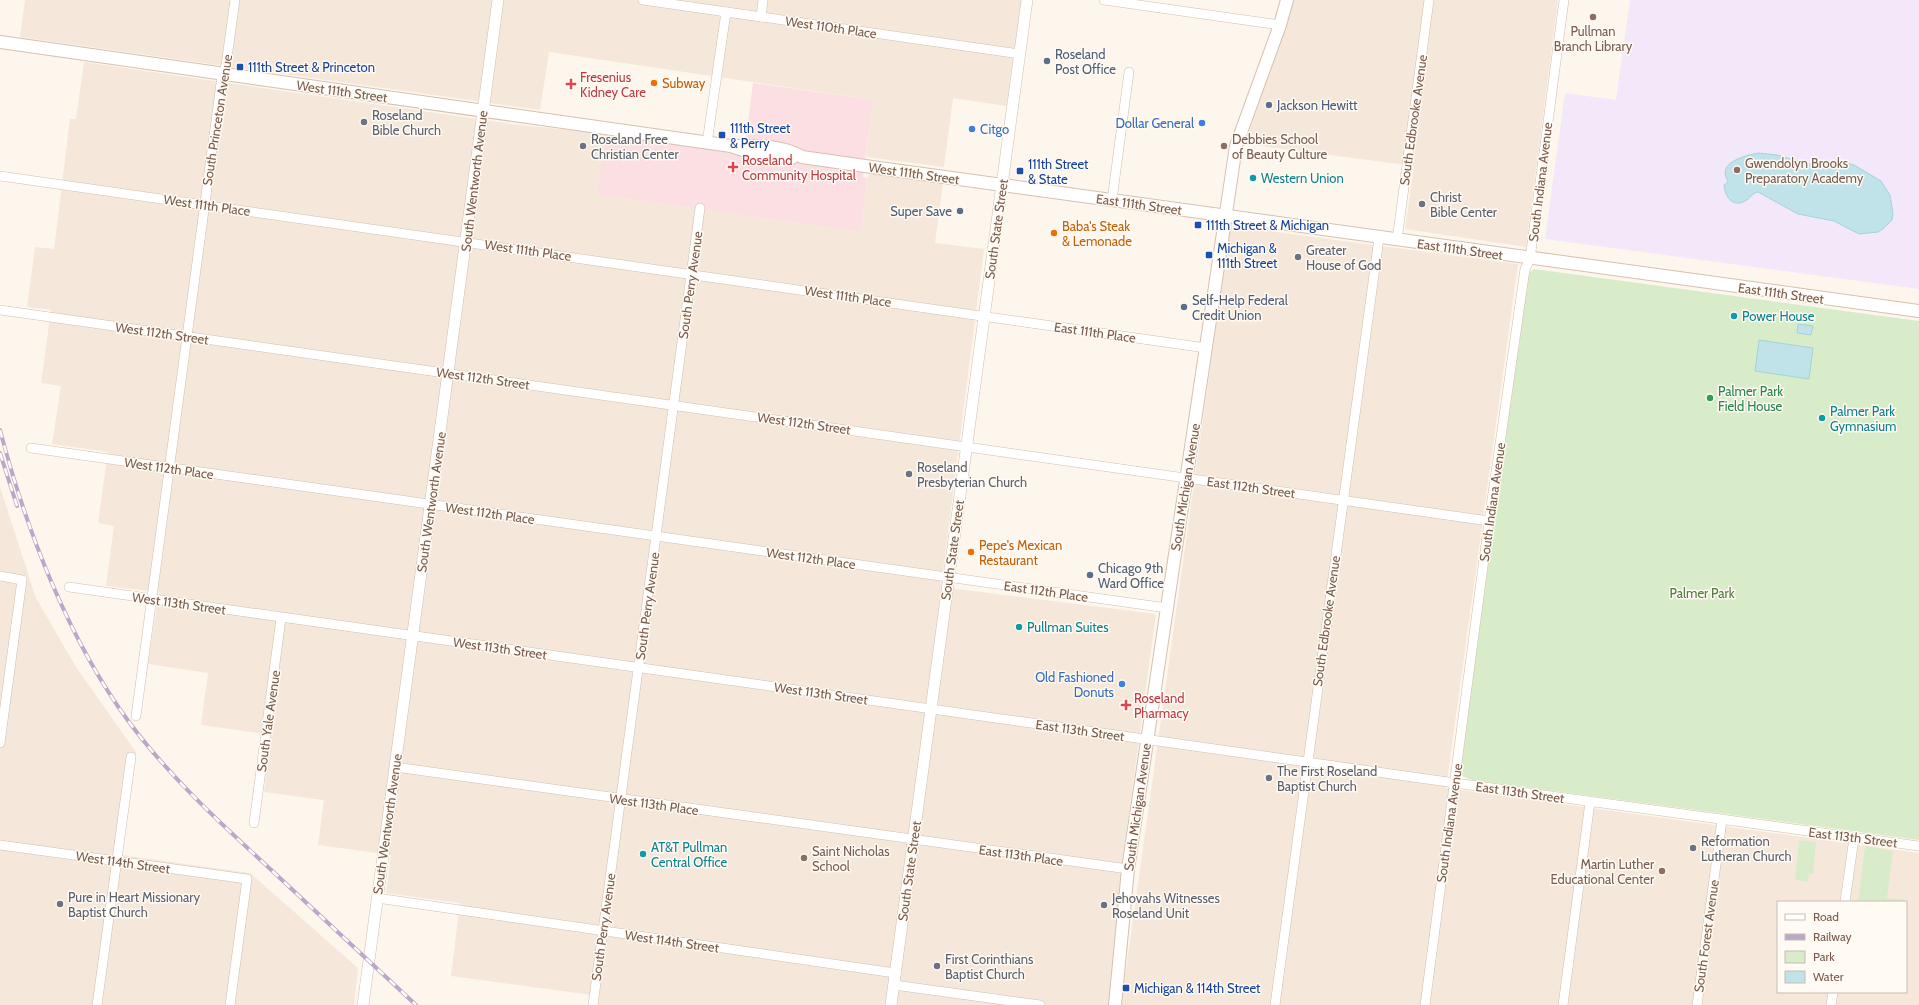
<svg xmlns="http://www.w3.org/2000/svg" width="1919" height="1005" font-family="Cabin,sans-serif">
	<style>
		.residential { fill: #f5e8da; fill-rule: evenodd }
		.education { fill: #f3e8fa }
		.medical { fill: #fbdfe3 }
		.green { fill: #d8ecc9 }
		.water { fill: #bfe3e8; stroke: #a5d3da }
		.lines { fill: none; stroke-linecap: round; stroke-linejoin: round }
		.minor-casing { stroke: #d1beb0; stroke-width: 10 }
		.tertiary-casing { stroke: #d1beb0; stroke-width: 12 }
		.secondary-casing { stroke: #d6c0b0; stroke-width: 14 }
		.minor { stroke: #fff; stroke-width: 9 }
		.tertiary { stroke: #fff; stroke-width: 11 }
		.secondary { stroke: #fff; stroke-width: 12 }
		.rail-casing { stroke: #b9a8c9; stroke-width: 4 }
		.rail { stroke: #fffaf3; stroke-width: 2.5; stroke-dasharray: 8; stroke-linecap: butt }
		.education-dot { fill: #8d6e63; stroke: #fffaf3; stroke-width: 1.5 }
		.service-dot { fill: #5c6f8a; stroke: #fffaf3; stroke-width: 1.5 }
		.transit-dot { fill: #1a4fb4; stroke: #fffaf3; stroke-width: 1.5 }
		.food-dot { fill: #e8710a; stroke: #fffaf3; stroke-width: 1.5 }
		.health-dot { fill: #e0444e; stroke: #fffaf3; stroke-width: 1.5 }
		.worship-dot { fill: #6b7280; stroke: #fffaf3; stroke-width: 1.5 }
		.shop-dot { fill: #3f7fe0; stroke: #fffaf3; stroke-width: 1.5 }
		.culture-dot { fill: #0f9aa8; stroke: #fffaf3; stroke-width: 1.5 }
		.leisure-dot { fill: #2e9e5b; stroke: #fffaf3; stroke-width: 1.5 }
		.labels { text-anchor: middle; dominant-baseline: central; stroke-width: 3; stroke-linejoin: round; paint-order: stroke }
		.street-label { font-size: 13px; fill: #7a5c4d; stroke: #fffaf3 }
		.education-label { font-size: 13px; fill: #785e54; stroke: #fffaf3; text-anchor: start }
		.service-label { font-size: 13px; fill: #4e5e75; stroke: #fffaf3; text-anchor: start }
		.transit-label { font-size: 13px; fill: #164399; stroke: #fffaf3; text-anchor: start }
		.health-label { font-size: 13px; fill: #be3a42; stroke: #fffaf3; text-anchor: start }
		.food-label { font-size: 13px; fill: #c56008; stroke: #fffaf3; text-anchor: start }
		.worship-label { font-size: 13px; fill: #5b616d; stroke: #fffaf3; text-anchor: start }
		.shop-label { font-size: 13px; fill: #366cbe; stroke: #fffaf3; text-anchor: end }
		.culture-label { font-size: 13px; fill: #0d838f; stroke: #fffaf3; text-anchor: start }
		.leisure-label { font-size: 13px; fill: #27864d; stroke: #fffaf3; text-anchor: start }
		.park-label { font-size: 13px; fill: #537a41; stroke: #fffaf3 }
	</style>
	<rect width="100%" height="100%" fill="#fdf6ec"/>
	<g class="residential">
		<polygon points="25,0 1022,0 1006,106 953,98 944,167 866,157 873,100 549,52 540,110 20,37"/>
		<polygon points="1292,0 1558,0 1526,247 1405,229 1414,166 1245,144 1288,18"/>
		<polygon points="84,62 511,124 606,134 598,194 860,232 869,172 943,183 935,243 984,249 941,587 1156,614 1120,880 1108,1005 598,1005 599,996 451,976 460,903 386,893 391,855 318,845 324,800 264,792 271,735 201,725 208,673 148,664 159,592 106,586 114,526 98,523 108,452 52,444 61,386 41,383 51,310 27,307 35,247 54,249 70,119 76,119"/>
		<path d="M 1230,226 L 1518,264 L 1446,788 L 1919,853 L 1919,1005 L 1121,1005 ZM 1778,902 L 1906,902 L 1906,992 L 1778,992 Z"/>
		<polygon points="0,487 36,598 76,667 136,752 122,855 250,873 358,968 354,1005 0,1005"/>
	</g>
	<polygon class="education" points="1630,0 1919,0 1919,289 1545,239 1565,93 1616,100"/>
	<polygon class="medical" points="753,83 873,100 863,177 868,178 860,232 597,194 606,134 744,155"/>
	<g class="green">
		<polygon points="1534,269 1919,321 1919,840 1472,780 1462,776 1460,769 1527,283 1529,273"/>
		<polygon points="1799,840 1816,842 1813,874 1809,874 1808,882 1795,880"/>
		<polygon points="1865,846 1893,851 1887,898 1905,900 1903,902 1858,902"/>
	</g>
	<g class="water">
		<path d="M 1758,153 L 1777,155 L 1809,164 L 1838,160 L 1854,165 L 1881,181 L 1890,195 L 1893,213 L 1892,220 L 1883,229 L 1878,232 L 1859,234 L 1834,221 L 1798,214 L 1758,192 C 1752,193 1750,199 1745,201 C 1732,208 1725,196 1724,185 L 1728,182 C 1728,180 1726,179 1726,177 C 1720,161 1748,155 1758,153 Z"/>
		<polygon points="1798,324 1813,326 1811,335 1797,333"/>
		<polygon points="1759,340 1813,348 1809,379 1755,371"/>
	</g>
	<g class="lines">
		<g class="minor-casing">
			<g id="minor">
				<polyline points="643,0 1020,54"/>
				<polyline points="1104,0 1280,25"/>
				<polyline points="761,17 763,0"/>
				<polyline points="707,143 726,12"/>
				<polyline points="0,176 1206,348"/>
				<polyline points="1112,200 1129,72"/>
				<polyline points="1397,240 1429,0"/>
				<polyline points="0,310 1489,521"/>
				<polyline points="31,448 1167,608"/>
				<polyline points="0,576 22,580 0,743"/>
				<polyline points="69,587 1455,783 1919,846"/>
				<polyline points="136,716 222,76 226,65 235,0"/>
				<polyline points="395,767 1128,869"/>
				<polyline points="254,823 281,618"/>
				<polyline points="0,845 247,879 230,1005"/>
				<polyline points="377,898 895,973"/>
				<polyline points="1845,902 1854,838"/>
				<polyline points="894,985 1040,1005"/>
				<polyline points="97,1005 131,757"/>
				<polyline points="593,1005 700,208"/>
				<polyline points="1275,1005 1379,238"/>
				<polyline points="1425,1005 1489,521 1525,269 1530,259 1564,0"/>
				<polyline points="1563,1005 1590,802"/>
				<polyline points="1697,1005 1722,820"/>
				<polyline points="1831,1005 1833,992"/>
			</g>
		</g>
		<g class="tertiary-casing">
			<g id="tertiary">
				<polyline points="363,1005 498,0"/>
				<polyline points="891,1005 1027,0"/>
			</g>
		</g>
		<g class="secondary-casing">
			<g id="secondary">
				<polyline points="0,42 731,146 758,155 792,158"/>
				<path d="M 731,146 C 752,145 784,145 802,157 L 879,168 L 1919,311"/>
				<polyline points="1115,1005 1128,869 1236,146 1280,25 1287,0"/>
			</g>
		</g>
		<use href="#minor" class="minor"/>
		<use href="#tertiary" class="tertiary"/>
		<use href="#secondary" class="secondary"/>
		<g class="rail-casing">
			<g id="rail">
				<path d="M 0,430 C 26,529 68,639 129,722 C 169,776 218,821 267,866 C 317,913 367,959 416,1005"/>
				<polyline points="0,453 17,506"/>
			</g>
		</g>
		<use href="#rail" class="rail"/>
	</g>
	<g class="education-dot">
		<circle cx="1593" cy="17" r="4"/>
		<circle cx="1224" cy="146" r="4"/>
		<circle cx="1737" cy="170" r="4"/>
		<circle cx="804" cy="858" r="4"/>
		<circle cx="1662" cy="871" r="4"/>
	</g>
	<g class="service-dot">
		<circle cx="1047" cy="61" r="4"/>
		<circle cx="1269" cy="105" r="4"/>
		<circle cx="960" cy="211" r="4"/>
		<circle cx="1184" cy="307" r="4"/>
		<circle cx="1090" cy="575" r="4"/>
	</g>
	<g class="transit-dot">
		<rect x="236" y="63" width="8" height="8" rx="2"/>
		<rect x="718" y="131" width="8" height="8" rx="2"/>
		<rect x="1016" y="167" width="8" height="8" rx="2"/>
		<rect x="1194" y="221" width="8" height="8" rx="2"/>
		<rect x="1205" y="251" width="8" height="8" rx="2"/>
		<rect x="1122" y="984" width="8" height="8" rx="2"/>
	</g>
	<g class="food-dot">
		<circle cx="654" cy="83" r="4"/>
		<circle cx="1054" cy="233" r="4"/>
		<circle cx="971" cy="552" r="4"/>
	</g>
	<g class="health-dot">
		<path d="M569 78h4v4h4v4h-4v4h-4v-4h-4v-4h4z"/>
		<path d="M731 161h4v4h4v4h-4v4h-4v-4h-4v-4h4z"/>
		<path d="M1124 699h4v4h4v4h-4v4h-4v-4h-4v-4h4z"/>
	</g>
	<g class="worship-dot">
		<circle cx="364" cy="122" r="4"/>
		<circle cx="583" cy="146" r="4"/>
		<circle cx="1422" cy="204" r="4"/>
		<circle cx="1298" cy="257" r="4"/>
		<circle cx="909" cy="474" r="4"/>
		<circle cx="1269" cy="778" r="4"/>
		<circle cx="1693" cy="848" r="4"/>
		<circle cx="60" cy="904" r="4"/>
		<circle cx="1104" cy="905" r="4"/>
		<circle cx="937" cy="966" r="4"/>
	</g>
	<g class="shop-dot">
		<circle cx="1202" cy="123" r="4"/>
		<circle cx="972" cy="129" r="4"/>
		<circle cx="1122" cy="684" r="4"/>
	</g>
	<g class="culture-dot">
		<circle cx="1253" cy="178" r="4"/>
		<circle cx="1734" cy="316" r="4"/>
		<circle cx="1822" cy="418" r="4"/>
		<circle cx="1019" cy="627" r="4"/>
		<circle cx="643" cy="854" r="4"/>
	</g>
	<circle class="leisure-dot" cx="1710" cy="398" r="4"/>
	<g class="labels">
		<g class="street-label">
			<text transform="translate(831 27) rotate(8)">West 110th Place</text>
			<text transform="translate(342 91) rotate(8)">West 111th Street</text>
			<text transform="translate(217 120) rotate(-81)">South Princeton Avenue</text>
			<text transform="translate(1413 120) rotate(-82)">South Edbrooke Avenue</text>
			<text transform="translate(914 173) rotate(8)">West 111th Street</text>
			<text transform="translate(474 181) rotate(-83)">South Wentworth Avenue</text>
			<text transform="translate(1540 182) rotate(-83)">South Indiana Avenue</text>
			<text transform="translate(1139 204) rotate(8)">East 111th Street</text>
			<text transform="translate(207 205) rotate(8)">West 111th Place</text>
			<text transform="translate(996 229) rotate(-82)">South State Street</text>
			<text transform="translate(1460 249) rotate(8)">East 111th Street</text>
			<text transform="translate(528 250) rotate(8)">West 111th Place</text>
			<text transform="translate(690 285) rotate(-82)">South Perry Avenue</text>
			<text transform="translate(1781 293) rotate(8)">East 111th Street</text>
			<text transform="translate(848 296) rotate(8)">West 111th Place</text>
			<text transform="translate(1095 332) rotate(8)">East 111th Place</text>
			<text transform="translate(162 333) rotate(8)">West 112th Street</text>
			<text transform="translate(483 378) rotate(8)">West 112th Street</text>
			<text transform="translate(804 423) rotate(8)">West 112th Street</text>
			<text transform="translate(169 468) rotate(8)">West 112th Place</text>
			<text transform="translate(1185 487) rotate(-81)">South Michigan Avenue</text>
			<text transform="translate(1251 487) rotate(8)">East 112th Street</text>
			<text transform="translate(431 502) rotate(-82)">South Wentworth Avenue</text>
			<text transform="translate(1492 502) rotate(-82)">South Indiana Avenue</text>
			<text transform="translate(490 513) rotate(8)">West 112th Place</text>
			<text transform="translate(952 550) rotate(-82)">South State Street</text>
			<text transform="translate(811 558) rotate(8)">West 112th Place</text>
			<text transform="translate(1046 591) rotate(8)">East 112th Place</text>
			<text transform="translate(179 603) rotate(8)">West 113th Street</text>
			<text transform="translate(647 606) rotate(-82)">South Perry Avenue</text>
			<text transform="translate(1326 621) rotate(-82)">South Edbrooke Avenue</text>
			<text transform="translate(500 648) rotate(8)">West 113th Street</text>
			<text transform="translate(821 693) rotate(8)">West 113th Street</text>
			<text transform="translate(268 721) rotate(-82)">South Yale Avenue</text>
			<text transform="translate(1080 730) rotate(8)">East 113th Street</text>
			<text transform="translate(1520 792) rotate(8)">East 113th Street</text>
			<text transform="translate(654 804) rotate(8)">West 113th Place</text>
			<text transform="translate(1137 807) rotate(-82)">South Michigan Avenue</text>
			<text transform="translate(1449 823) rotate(-82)">South Indiana Avenue</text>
			<text transform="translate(387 824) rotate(-82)">South Wentworth Avenue</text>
			<text transform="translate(1853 837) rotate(7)">East 113th Street</text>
			<text transform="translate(1021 855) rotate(8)">East 113th Place</text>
			<text transform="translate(123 862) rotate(8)">West 114th Street</text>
			<text transform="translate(909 871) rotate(-82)">South State Street</text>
			<text transform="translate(603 927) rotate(-82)">South Perry Avenue</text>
			<text transform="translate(1706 936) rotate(-82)">South Forest Avenue</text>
			<text transform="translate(672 941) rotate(8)">West 114th Street</text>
		</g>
		<g class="education-label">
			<text x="1593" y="31" text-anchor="middle">Pullman<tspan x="1593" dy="15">Branch Library</tspan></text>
			<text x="1232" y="139">Debbies School<tspan x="1232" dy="15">of Beauty Culture</tspan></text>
			<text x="1745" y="163">Gwendolyn Brooks<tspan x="1745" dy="15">Preparatory Academy</tspan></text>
			<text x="812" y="851">Saint Nicholas<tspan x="812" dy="15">School</tspan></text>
			<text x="1654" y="864" text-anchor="end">Martin Luther<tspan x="1654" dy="15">Educational Center</tspan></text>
		</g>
		<g class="service-label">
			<text x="1055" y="54">Roseland<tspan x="1055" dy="15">Post Office</tspan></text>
			<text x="1277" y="105">Jackson Hewitt</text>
			<text x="952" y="211" text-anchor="end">Super Save</text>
			<text x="1192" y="300">Self-Help Federal<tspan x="1192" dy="15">Credit Union</tspan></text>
			<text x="1098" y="568">Chicago 9th<tspan x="1098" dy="15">Ward Office</tspan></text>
		</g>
		<g class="transit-label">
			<text x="248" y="67">111th Street &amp; Princeton</text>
			<text x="730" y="128">111th Street<tspan x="730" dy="15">&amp; Perry</tspan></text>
			<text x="1028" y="164">111th Street<tspan x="1028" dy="15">&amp; State</tspan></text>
			<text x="1206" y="225">111th Street &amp; Michigan</text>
			<text x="1217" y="248">Michigan &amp;<tspan x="1217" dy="15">111th Street</tspan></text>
			<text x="1134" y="988">Michigan &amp; 114th Street</text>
		</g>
		<g class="health-label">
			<text x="580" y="77">Fresenius<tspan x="580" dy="15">Kidney Care</tspan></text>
			<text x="742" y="160">Roseland<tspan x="742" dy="15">Community Hospital</tspan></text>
			<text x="1134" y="698">Roseland<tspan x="1134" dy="15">Pharmacy</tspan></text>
		</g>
		<g class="food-label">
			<text x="662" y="83">Subway</text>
			<text x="1062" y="226">Baba's Steak<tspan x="1062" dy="15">&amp; Lemonade</tspan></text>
			<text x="979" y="545">Pepe's Mexican<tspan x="979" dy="15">Restaurant</tspan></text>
		</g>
		<g class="worship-label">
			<text x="372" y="115">Roseland<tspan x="372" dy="15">Bible Church</tspan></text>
			<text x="591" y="139">Roseland Free<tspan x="591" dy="15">Christian Center</tspan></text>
			<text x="1430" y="197">Christ<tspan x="1430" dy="15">Bible Center</tspan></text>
			<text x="1306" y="250">Greater<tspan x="1306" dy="15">House of God</tspan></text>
			<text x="917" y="467">Roseland<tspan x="917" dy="15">Presbyterian Church</tspan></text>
			<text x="1277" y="771">The First Roseland<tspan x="1277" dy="15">Baptist Church</tspan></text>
			<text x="1701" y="841">Reformation<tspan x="1701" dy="15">Lutheran Church</tspan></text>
			<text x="68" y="897">Pure in Heart Missionary<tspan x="68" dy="15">Baptist Church</tspan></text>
			<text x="1112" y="898">Jehovahs Witnesses<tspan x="1112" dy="15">Roseland Unit</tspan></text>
			<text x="945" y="959">First Corinthians<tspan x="945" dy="15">Baptist Church</tspan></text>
		</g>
		<g class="shop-label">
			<text x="1194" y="123">Dollar General</text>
			<text x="980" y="129" text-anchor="start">Citgo</text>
			<text x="1114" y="677">Old Fashioned<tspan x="1114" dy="15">Donuts</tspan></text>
		</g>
		<g class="culture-label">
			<text x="1261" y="178">Western Union</text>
			<text x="1742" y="316">Power House</text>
			<text x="1830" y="411">Palmer Park<tspan x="1830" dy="15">Gymnasium</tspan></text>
			<text x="1027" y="627">Pullman Suites</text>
			<text x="651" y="847">AT&amp;T Pullman<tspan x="651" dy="15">Central Office</tspan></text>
		</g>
		<g class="leisure-label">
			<text x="1718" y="391">Palmer Park<tspan x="1718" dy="15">Field House</tspan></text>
		</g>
		<g class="park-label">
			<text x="1702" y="593">Palmer Park</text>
		</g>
	</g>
	<rect x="1777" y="901" width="130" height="92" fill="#fffaf3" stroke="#cabbb1"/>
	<rect x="1785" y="914" width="20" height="6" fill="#ffffff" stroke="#cabbb1"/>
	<text x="1813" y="921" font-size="12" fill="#7a5c4d">Road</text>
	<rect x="1785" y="934" width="20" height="6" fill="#b9a8c9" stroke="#cabbb1"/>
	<text x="1813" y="941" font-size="12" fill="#7a5c4d">Railway</text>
	<rect x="1785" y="951" width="20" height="12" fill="#d8ecc9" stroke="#cabbb1"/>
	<text x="1813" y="961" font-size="12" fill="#7a5c4d">Park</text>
	<rect x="1785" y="971" width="20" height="12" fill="#bfe3e8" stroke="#cabbb1"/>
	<text x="1813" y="981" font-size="12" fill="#7a5c4d">Water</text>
</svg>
